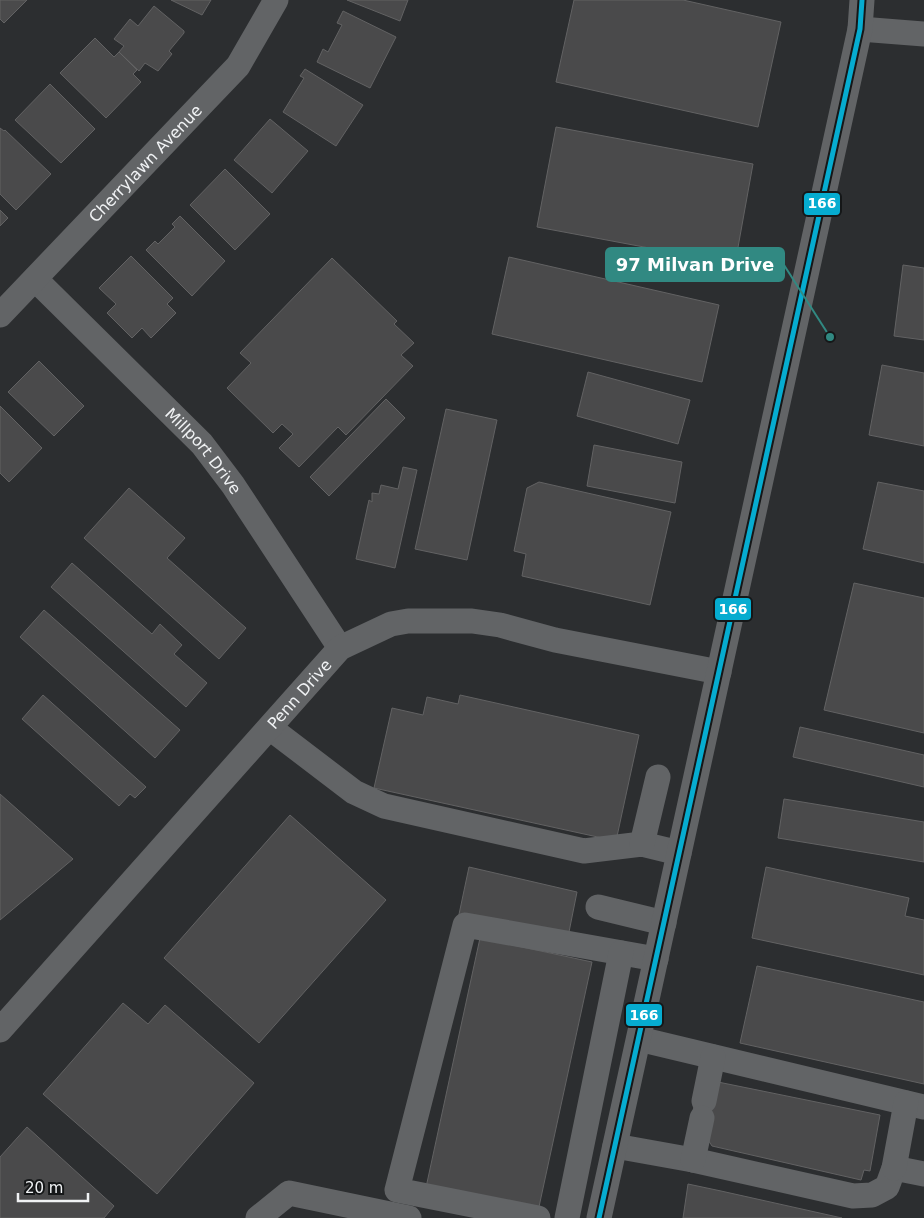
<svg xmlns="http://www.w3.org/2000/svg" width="924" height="1218" font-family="'DejaVu Sans',sans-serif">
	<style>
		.building { fill: #4a4a4b; stroke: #626263 }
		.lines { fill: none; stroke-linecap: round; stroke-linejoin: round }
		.minor { stroke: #626466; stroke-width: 25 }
		.bus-1-casing { stroke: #151718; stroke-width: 9 }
		.bus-1 { stroke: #06acd0; stroke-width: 5 }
		.labels { text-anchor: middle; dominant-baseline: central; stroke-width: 5; stroke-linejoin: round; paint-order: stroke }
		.street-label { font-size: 16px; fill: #f0f2f4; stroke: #151718 }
		.leader { fill: none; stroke: #318982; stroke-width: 2 }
		.callout-dot { fill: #318982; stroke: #151718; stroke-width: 2 }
		.callout { fill: #318982; stroke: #318982; stroke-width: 2 }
		.callout-label { font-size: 18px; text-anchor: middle; font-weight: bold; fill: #fff }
		.line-badge { stroke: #151718; stroke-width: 2 }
		.badge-label { font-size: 14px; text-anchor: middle; font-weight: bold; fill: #fff }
	</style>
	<rect width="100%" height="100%" fill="#2c2e30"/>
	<g class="building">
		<polygon points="0,0 27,0 4,23 0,19"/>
		<polygon points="171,0 211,0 202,15"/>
		<polygon points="347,0 408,0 400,21"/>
		<polygon points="574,0 683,0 781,22 758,127 556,82"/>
		<polygon points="154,6 184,31 184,33 169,51 172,54 158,71 145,63 139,71 119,52 124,46 114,39 130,19 138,26"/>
		<polygon points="343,11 396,37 370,88 317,62 323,49 328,52 342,25 337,23"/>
		<polygon points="95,38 114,57 119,52 137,70 133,74 141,82 106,118 60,73"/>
		<polygon points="305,69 363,105 336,146 283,112 304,78 300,76"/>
		<polygon points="50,84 95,129 61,163 15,120"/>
		<polygon points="270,119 308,151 272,193 234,160"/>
		<polygon points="556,127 753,164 735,264 537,227"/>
		<polygon points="0,128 4,131 5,130 51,174 16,210 0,194"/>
		<polygon points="225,169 270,214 235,250 190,205"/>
		<polygon points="0,210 8,218 0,226"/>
		<polygon points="180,216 225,261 192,296 146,250 155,241 158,244 175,227 172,224"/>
		<polygon points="131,256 173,298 167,304 176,313 151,338 142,328 132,338 107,313 116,304 99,288"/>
		<polygon points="509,257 719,305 702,382 492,334"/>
		<polygon points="332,258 397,321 394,324 414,343 401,355 413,366 346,435 338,427 299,467 279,448 293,434 282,424 273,433 227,388 251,363 240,353"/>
		<polygon points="903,265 924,268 924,340 894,336"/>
		<polygon points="39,361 84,406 54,436 8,392"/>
		<polygon points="882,365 924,373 924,446 869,435"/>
		<polygon points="588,372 690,400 678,444 577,416"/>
		<polygon points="386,399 405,418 329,496 310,477"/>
		<polygon points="0,406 42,448 9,482 0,473"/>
		<polygon points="446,409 497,420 467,560 415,549"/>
		<polygon points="594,445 682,462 675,503 587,486"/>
		<polygon points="403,467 417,470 395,568 356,559 369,500 372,502 372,493 379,494 381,485 398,489"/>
		<polygon points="539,482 671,512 650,605 522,576 526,554 514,551 527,488"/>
		<polygon points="878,482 924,491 924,563 863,549"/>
		<polygon points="129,488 185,538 167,558 246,628 219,659 84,538"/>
		<polygon points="72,563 152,634 160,624 182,645 174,654 207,683 186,707 51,587"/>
		<polygon points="854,583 924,598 924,733 824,710"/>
		<polygon points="44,610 180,730 155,758 20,637"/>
		<polygon points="43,695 146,787 135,798 130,794 119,806 22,719"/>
		<polygon points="460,695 639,735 616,841 374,788 392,708 423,715 427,697 458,704"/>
		<polygon points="800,727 924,755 924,787 793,757"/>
		<polygon points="0,794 73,859 0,920"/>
		<polygon points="784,799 924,822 924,862 778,838"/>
		<polygon points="290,815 386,900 259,1043 164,958"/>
		<polygon points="469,867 577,892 567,942 458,919"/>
		<polygon points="766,867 909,898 905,916 924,920 924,975 752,938"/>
		<polygon points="480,938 592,962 537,1216 425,1192"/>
		<polygon points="757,966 924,1002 924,1084 740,1043"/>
		<polygon points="123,1003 148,1024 165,1005 254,1083 157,1194 43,1094"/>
		<polygon points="718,1082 880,1115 870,1171 864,1170 861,1180 712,1146 692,1115 696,1098"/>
		<polygon points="27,1127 114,1206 104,1218 0,1218 0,1157"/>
		<polygon points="688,1184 721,1191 842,1218 683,1218"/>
	</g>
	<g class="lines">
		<g class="minor">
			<polyline points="860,29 924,34"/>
			<path id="s1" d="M 35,279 L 202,444 L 233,485 L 340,648"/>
			<path id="s2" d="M 0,315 L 238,66 L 276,0"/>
			<polyline points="270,728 354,792 384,806 584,851 642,844 679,853"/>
			<polyline points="642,844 658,777"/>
			<polyline points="598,907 664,923"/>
			<path id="s3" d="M 0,1030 L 340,648 L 391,624 L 408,621 L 472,621 L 500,625 L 555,640 L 719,672"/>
			<polyline points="639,1039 924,1107"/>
			<polyline points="704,1101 713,1057"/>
			<polyline points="615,1146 693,1160 853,1196 872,1195 887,1187 894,1168 924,1174"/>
			<polyline points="693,1160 702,1118"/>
			<polyline points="894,1168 906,1103"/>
			<polyline points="258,1218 289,1193 409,1218"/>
			<polyline points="538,1218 397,1190 465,925 656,959"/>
			<polyline points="567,1218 621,953"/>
			<polyline points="599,1218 860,29 862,0"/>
		</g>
		<g class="bus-1-casing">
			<polyline id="bus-1" points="599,1218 860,29 862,0"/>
		</g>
		<use href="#bus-1" class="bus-1"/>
	</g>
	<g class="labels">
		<g class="street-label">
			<text stroke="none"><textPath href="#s2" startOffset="210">Cherrylawn Avenue</textPath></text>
			<text stroke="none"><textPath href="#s1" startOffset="241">Millport Drive</textPath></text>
			<text stroke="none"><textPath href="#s3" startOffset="450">Penn Drive</textPath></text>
		</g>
	</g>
	<path class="leader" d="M830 337L784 265"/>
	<circle class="callout-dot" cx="830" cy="337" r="5"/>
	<rect class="callout" x="606" y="248" width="178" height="33" rx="5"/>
	<g class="callout-label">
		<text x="695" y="271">97 Milvan Drive</text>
	</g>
	<g class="line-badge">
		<rect x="803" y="192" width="38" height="24" rx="5" fill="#06acd0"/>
		<rect x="714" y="597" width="38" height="24" rx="5" fill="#06acd0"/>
		<rect x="625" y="1003" width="38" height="24" rx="5" fill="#06acd0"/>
	</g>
	<g class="badge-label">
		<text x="822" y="208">166</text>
		<text x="733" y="614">166</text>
		<text x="644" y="1020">166</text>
	</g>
	<path d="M18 1193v8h70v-8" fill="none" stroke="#f0f2f4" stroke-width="2.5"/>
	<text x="25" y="1193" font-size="15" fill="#f0f2f4" stroke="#151718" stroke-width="4" paint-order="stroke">20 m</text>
</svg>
